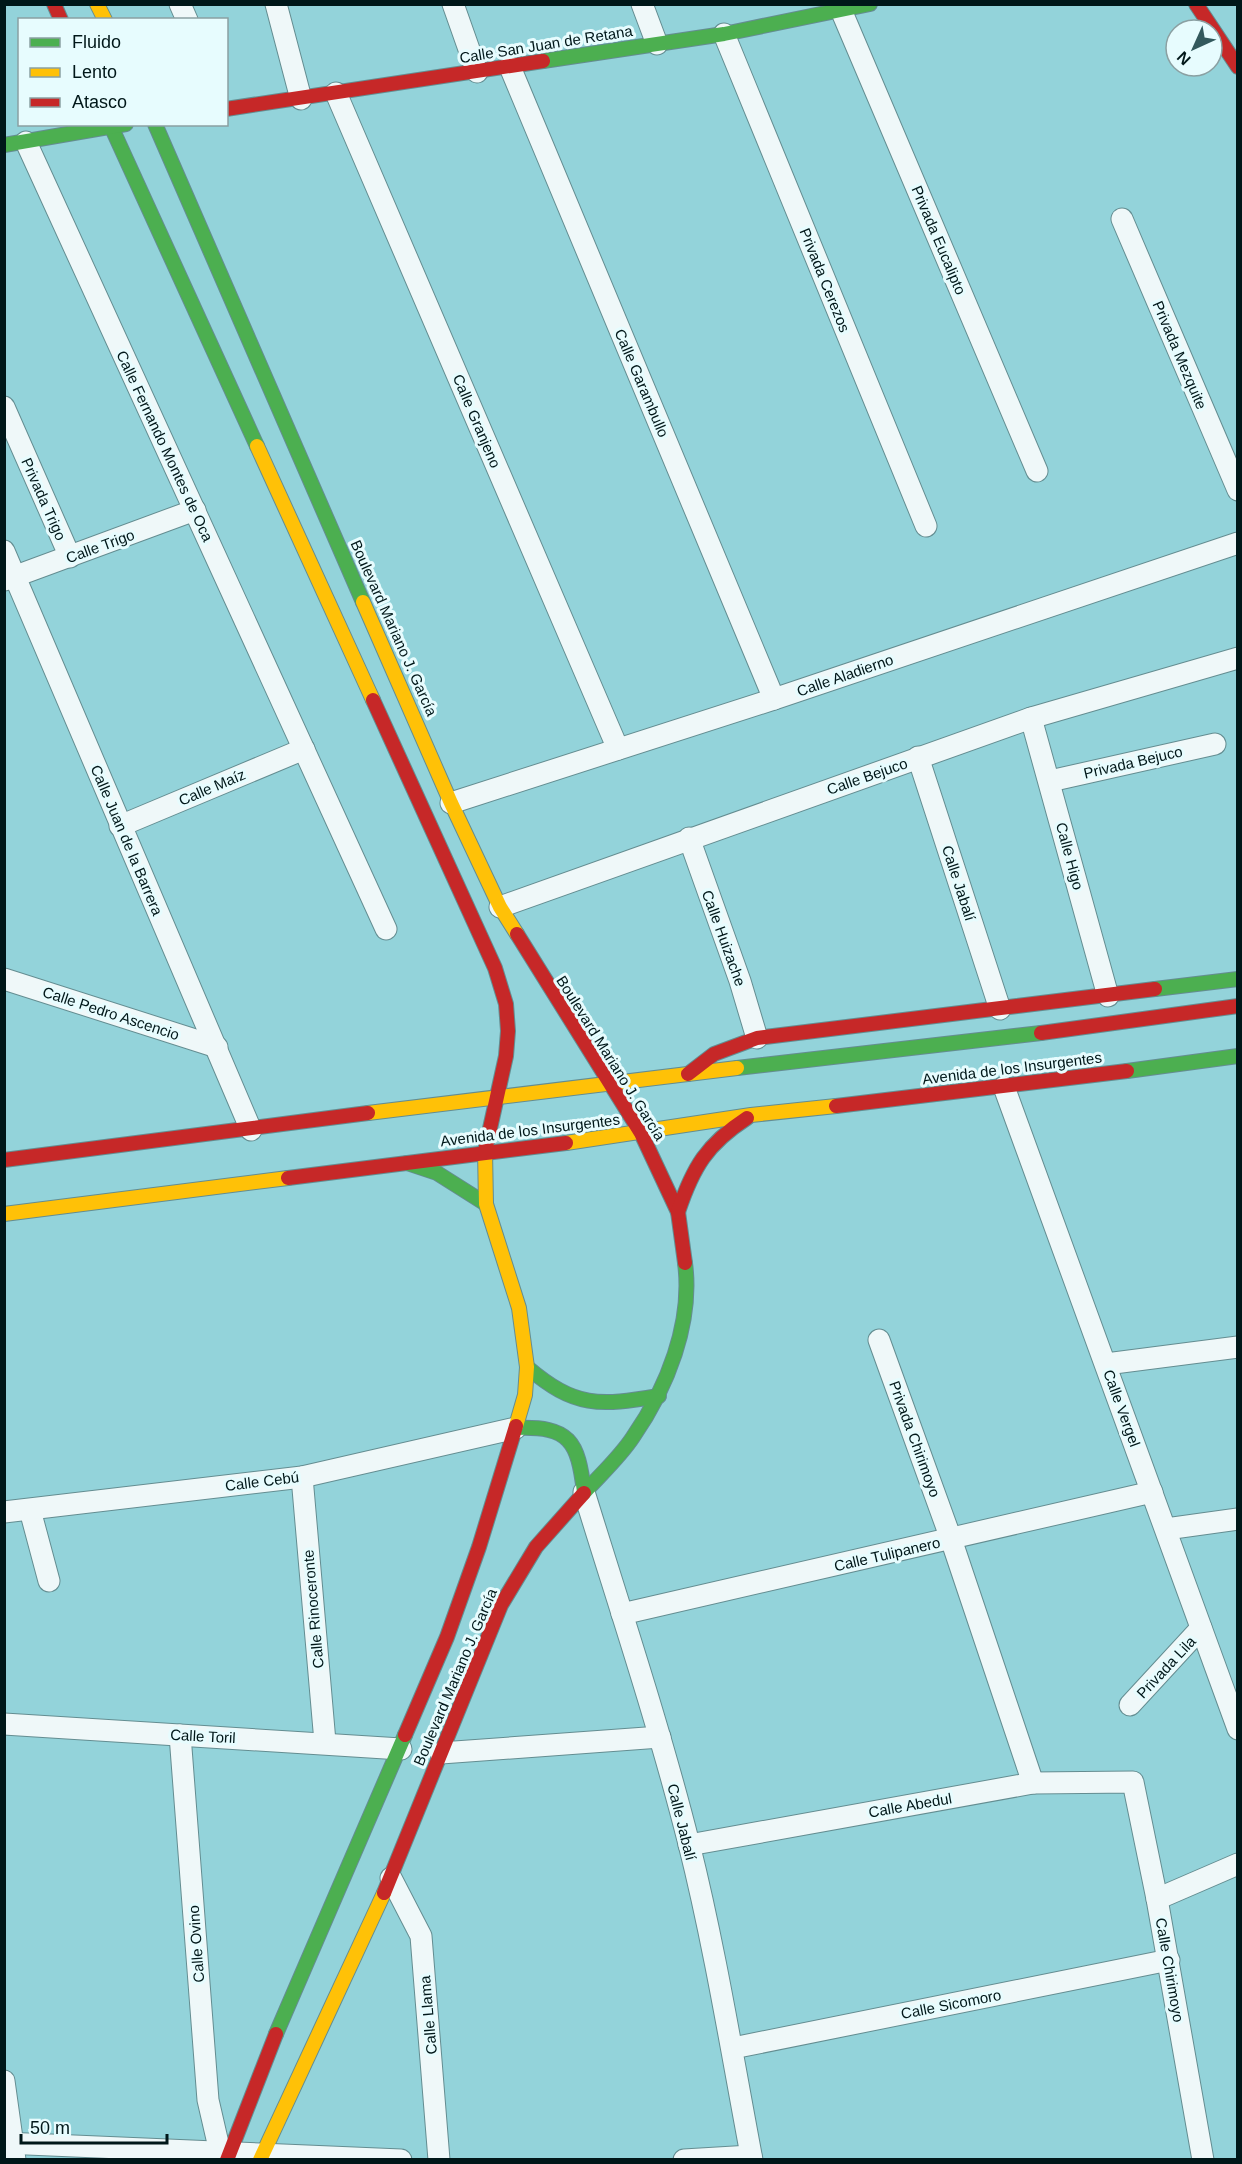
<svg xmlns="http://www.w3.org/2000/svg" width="1242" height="2164" font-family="Arial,sans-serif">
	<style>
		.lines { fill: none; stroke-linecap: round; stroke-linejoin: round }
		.street-casing { stroke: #648d91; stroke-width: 23 }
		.fast-casing { stroke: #648d91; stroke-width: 16 }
		.slow-casing { stroke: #648d91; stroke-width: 16 }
		.jam-casing { stroke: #648d91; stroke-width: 16 }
		.street { stroke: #eff8f9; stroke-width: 21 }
		.fast { stroke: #4caf50; stroke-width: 14 }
		.slow { stroke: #ffc107; stroke-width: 14 }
		.jam { stroke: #c62828; stroke-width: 14 }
		.labels { text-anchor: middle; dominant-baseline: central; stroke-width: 6; stroke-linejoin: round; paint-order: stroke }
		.street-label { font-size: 15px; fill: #001719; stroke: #e7fcfe }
	</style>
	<rect width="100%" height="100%" fill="#93d3da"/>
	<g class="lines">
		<g class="street-casing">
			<g id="street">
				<polyline points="180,4 187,20"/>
				<polyline points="276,4 301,99"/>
				<polyline points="453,4 477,72"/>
				<polyline points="642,4 657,44"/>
				<polyline points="841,10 1037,471"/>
				<polyline points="724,34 926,526"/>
				<polyline points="510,67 774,699"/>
				<polyline points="336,93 618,749"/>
				<polyline points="26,142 386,929"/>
				<polyline points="1122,219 1238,490"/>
				<polyline points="4,407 70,557"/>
				<polyline points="4,551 251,1130"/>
				<polyline points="5,580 195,510"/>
				<polyline points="1031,718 1108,996"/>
				<polyline points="918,757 1000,1009"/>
				<polyline points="1050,781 1215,744"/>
				<polyline points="451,803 774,699 1238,543"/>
				<polyline points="120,826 304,749"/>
				<polyline points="689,838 740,981 757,1038"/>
				<polyline points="500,907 1031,718 1238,658"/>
				<polyline points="4,979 217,1047"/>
				<polyline points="1004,1087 1238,1729"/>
				<polyline points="879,1340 951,1539 1033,1783"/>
				<polyline points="1106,1364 1238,1347"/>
				<polyline points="302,1477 325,1742"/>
				<path d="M 584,1492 C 620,1609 659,1725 689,1844 C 715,1948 732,2054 752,2160"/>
				<polyline points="30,1510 49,1581"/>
				<polyline points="4,1512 302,1477 516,1428"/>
				<polyline points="1166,1529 1238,1519"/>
				<polyline points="622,1614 1152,1492"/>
				<polyline points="1130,1705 1201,1628"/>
				<polyline points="4,1724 401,1749"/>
				<polyline points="180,1735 208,2100 220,2152"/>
				<polyline points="441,1753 660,1737"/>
				<polyline points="689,1845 1033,1783 1133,1782 1157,1899 1203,2160"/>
				<polyline points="391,1878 421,1936 439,2160"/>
				<polyline points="1157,1899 1238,1864"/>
				<polyline points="733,2048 1169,1960"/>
				<polyline points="4,2081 15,2160"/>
				<polyline points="4,2143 401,2160"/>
				<polyline points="684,2160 751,2156"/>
			</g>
		</g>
		<g class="fast-casing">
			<g id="fast">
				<polyline points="543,61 724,34 870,4"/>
				<polyline points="110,124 257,446"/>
				<polyline points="155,124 363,602"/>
				<polyline points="4,145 126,124"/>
				<polyline points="1155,989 1238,979"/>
				<polyline points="737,1068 1041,1033"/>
				<polyline points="1127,1071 1238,1056"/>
				<polyline points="407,1163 437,1173 486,1204"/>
				<path d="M 527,1367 C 575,1408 599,1406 659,1396"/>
				<path d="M 516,1428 C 570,1426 578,1441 584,1492"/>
				<path d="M 584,1493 C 600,1475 620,1457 633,1437 C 667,1388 693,1323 685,1263"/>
				<polyline points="276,2034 405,1735"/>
			</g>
		</g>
		<g class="slow-casing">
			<g id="slow">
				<polyline points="97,4 105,20"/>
				<polyline points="257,446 373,700"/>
				<polyline points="363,602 451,803 500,907 517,934"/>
				<polyline points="368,1113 737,1068"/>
				<polyline points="566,1143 751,1115 836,1106"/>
				<polyline points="485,1151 486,1204 519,1308 527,1367 525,1395 516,1426"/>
				<polyline points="4,1214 288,1178"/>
				<polyline points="260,2160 384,1893"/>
			</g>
		</g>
		<g class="jam-casing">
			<g id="jam">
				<polyline points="54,4 61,20"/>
				<polyline points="1196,4 1238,67"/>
				<polyline points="226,109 543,61"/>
				<polyline points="373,700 495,968 506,1004 508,1031 506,1056 485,1151"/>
				<polyline points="517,934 641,1133 678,1212 685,1263"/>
				<polyline points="1041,1033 1238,1006"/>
				<polyline points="688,1074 714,1054 757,1038 1155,989"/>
				<polyline points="836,1106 1127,1071"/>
				<polyline points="4,1160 368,1113"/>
				<polyline points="288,1178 566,1143"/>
				<path d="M 678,1212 C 693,1167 707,1144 747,1118"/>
				<polyline points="405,1735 447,1637 479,1547 516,1426"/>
				<polyline points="384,1893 501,1605 536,1547 584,1493"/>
				<polyline points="227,2160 276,2034"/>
			</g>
		</g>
		<use href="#street" class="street"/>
		<use href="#fast" class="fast"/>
		<use href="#slow" class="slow"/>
		<use href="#jam" class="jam"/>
	</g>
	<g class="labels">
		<g class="street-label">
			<text transform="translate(546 44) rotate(-9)">Calle San Juan de Retana</text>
			<text transform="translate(939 240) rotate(67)">Privada Eucalipto</text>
			<text transform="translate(825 280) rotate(68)">Privada Cerezos</text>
			<text transform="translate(1180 355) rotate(67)">Privada Mezquite</text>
			<text transform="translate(642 383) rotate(67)">Calle Garambullo</text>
			<text transform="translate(477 421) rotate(67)">Calle Granjeno</text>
			<text transform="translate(165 446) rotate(65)">Calle Fernando Montes de Oca</text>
			<text transform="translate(44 499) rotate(66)">Privada Trigo</text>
			<text transform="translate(100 546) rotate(-20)">Calle Trigo</text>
			<text transform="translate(394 628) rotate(66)">Boulevard Mariano J. García</text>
			<text transform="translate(845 675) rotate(-19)">Calle Aladierno</text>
			<text transform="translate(1133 762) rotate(-13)">Privada Bejuco</text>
			<text transform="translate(867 776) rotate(-19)">Calle Bejuco</text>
			<text transform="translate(212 787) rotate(-23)">Calle Maíz</text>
			<text transform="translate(127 840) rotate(67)">Calle Juan de la Barrera</text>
			<text transform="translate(1070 856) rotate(75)">Calle Higo</text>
			<text transform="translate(959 883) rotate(72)">Calle Jabalí</text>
			<text transform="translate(724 938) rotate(70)">Calle Huizache</text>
			<text transform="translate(111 1013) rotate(18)">Calle Pedro Ascencio</text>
			<text transform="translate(611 1058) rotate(58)">Boulevard Mariano J. García</text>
			<text transform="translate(1012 1068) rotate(-7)">Avenida de los Insurgentes</text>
			<text transform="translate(530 1130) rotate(-7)">Avenida de los Insurgentes</text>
			<text transform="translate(1122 1408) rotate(70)">Calle Vergel</text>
			<text transform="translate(915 1439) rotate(70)">Privada Chirimoyo</text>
			<text transform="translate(262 1481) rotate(-7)">Calle Cebú</text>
			<text transform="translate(887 1554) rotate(-13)">Calle Tulipanero</text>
			<text transform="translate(313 1609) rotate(-95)">Calle Rinoceronte</text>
			<text transform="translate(1166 1667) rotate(-47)">Privada Lila</text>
			<text transform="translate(455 1677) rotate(-67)">Boulevard Mariano J. García</text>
			<text transform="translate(203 1736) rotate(3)">Calle Toril</text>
			<text transform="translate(910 1805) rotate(-10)">Calle Abedul</text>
			<text transform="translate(682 1822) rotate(76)">Calle Jabalí</text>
			<text transform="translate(196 1944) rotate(-94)">Calle Ovino</text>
			<text transform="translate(1170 1970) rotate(80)">Calle Chirimoyo</text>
			<text transform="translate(951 2004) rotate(-11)">Calle Sicomoro</text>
			<text transform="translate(428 2015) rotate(-95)">Calle Llama</text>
		</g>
	</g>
	<rect width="1242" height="2164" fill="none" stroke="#001719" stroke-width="12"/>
	<rect x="18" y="18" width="210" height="108" fill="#e7fcfe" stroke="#8ba0a2" stroke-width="1.5"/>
	<rect x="30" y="38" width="30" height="9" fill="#4caf50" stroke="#8ba0a2" stroke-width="1.5"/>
	<text x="72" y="48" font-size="18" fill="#001719">Fluido</text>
	<rect x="30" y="68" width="30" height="9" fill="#ffc107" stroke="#8ba0a2" stroke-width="1.5"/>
	<text x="72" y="78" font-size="18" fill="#001719">Lento</text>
	<rect x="30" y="98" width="30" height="9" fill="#c62828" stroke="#8ba0a2" stroke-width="1.5"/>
	<text x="72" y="108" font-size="18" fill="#001719">Atasco</text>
	<g transform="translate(1194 48) rotate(225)"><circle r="28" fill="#e7fcfe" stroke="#8ba0a2" stroke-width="1.5"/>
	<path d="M0-4.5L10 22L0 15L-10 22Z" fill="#33595d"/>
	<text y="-9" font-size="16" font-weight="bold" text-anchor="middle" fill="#001719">N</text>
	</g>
	<path d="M21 2134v9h146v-9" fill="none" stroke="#001719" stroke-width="3"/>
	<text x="30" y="2134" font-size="18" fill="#001719" stroke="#e7fcfe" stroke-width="4.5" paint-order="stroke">50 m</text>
</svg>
